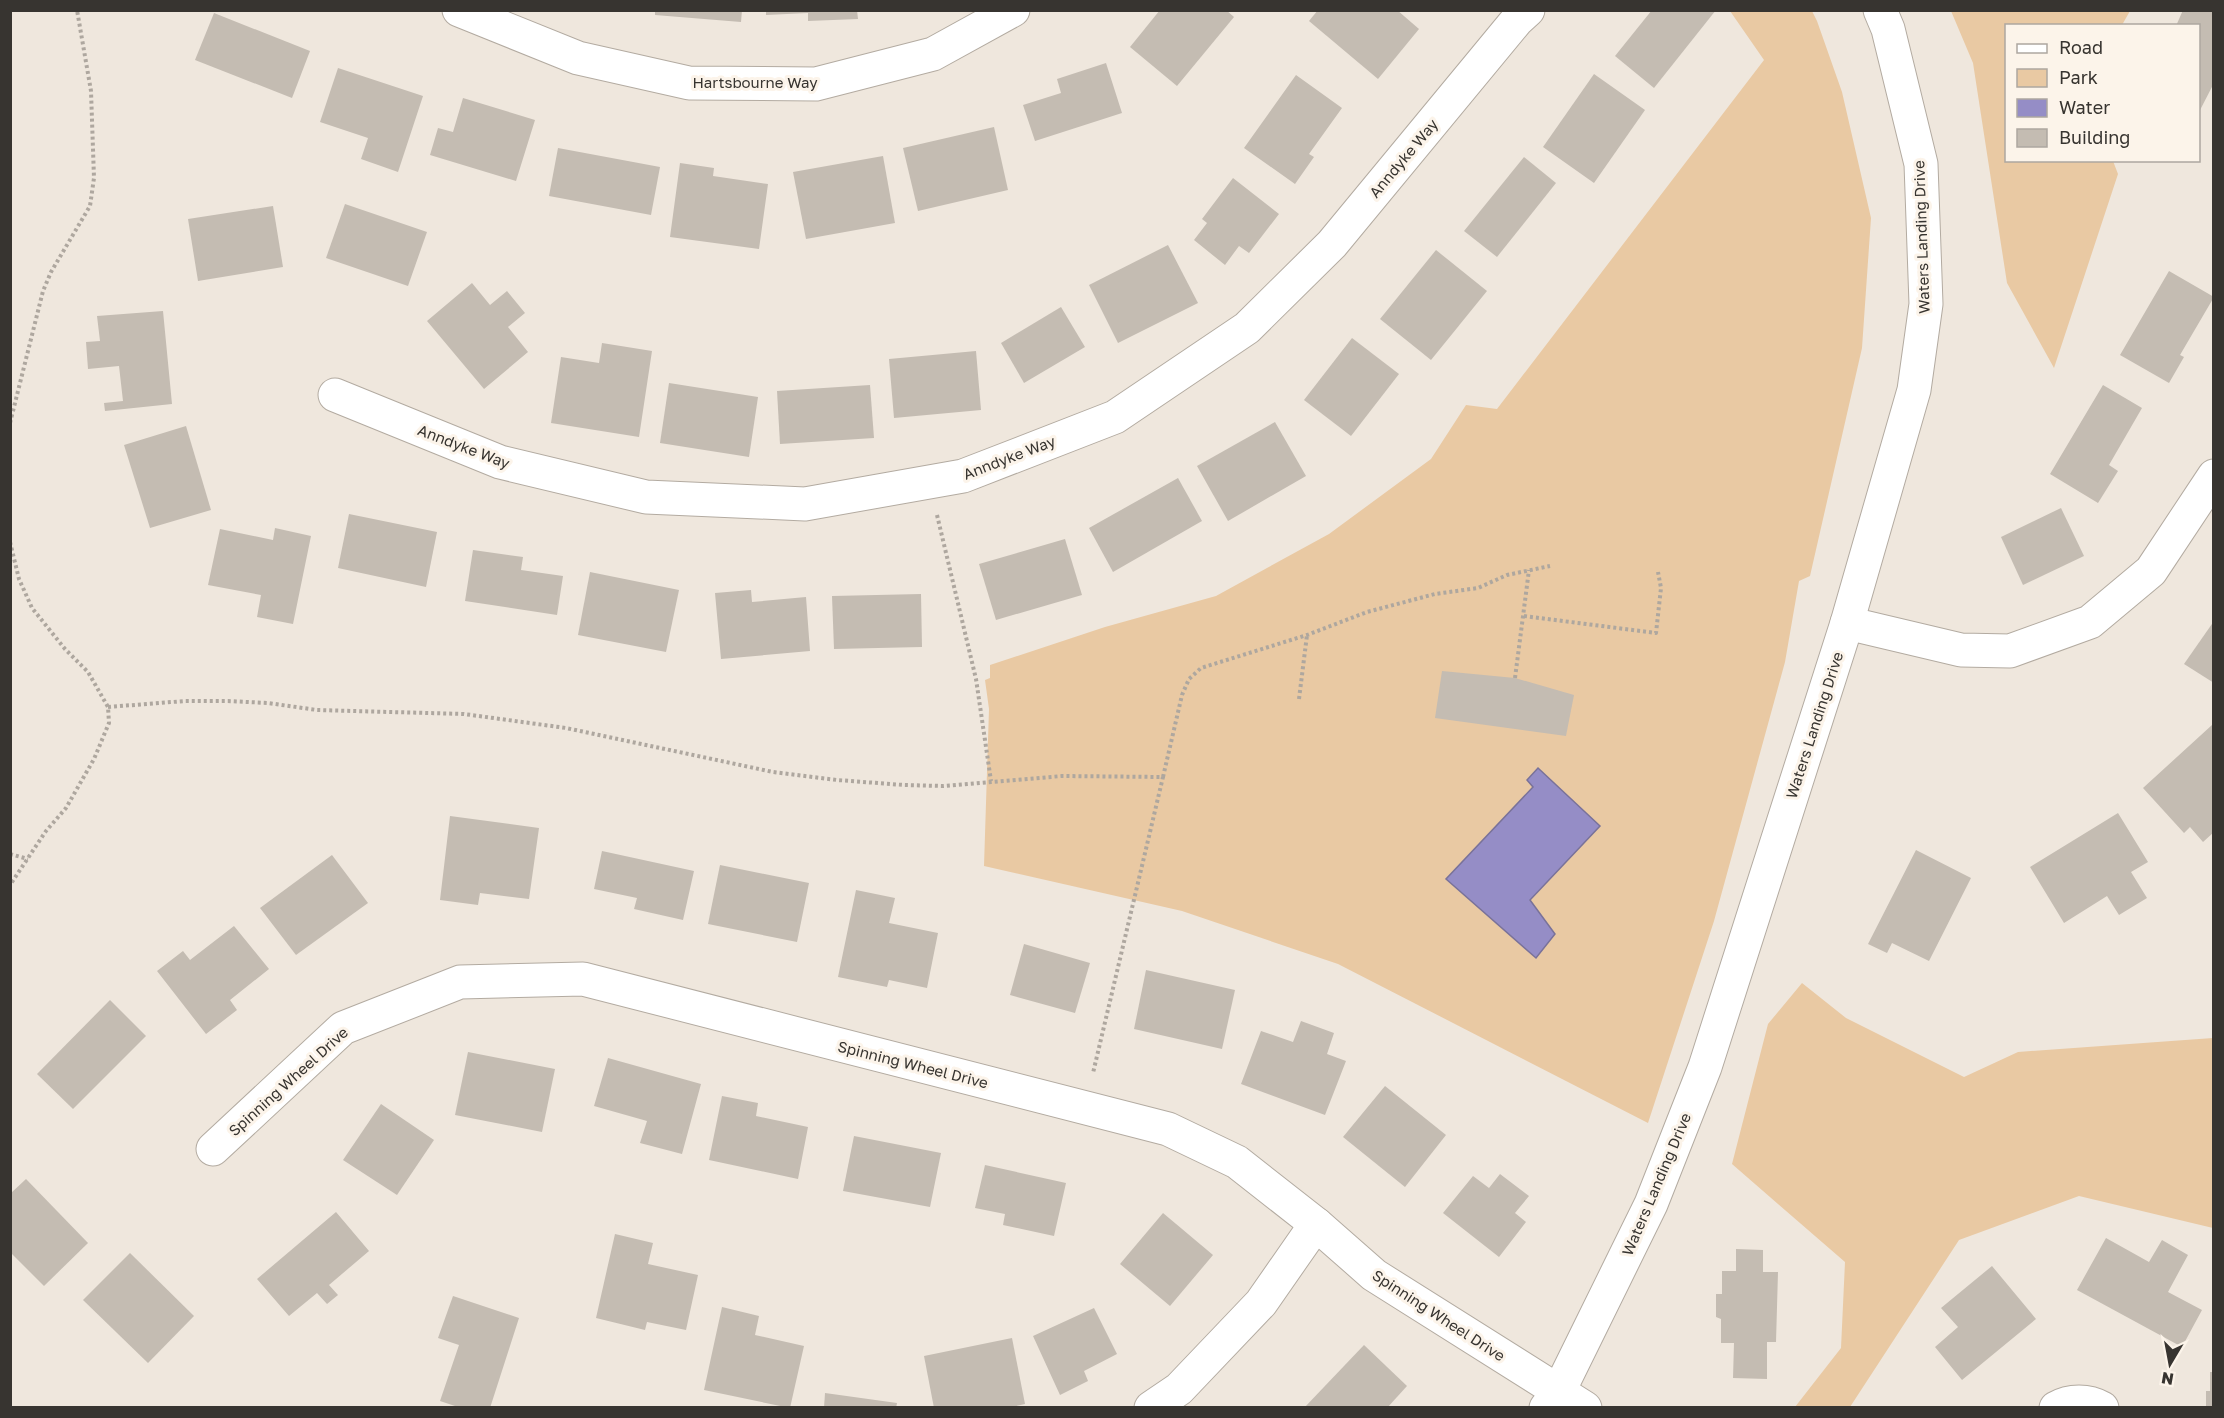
<svg xmlns="http://www.w3.org/2000/svg" width="2224" height="1418" font-family="'Golos Text',sans-serif">
	<style>
		.green { fill: #e9c9a3 }
		.water { fill: #958dc6; stroke: #797299; stroke-width: 1.5 }
		.building { fill: #c4bcb2 }
		.lines { fill: none; stroke-linecap: round; stroke-linejoin: round }
		.minor-casing { stroke: #b3aba1; stroke-width: 35 }
		.tertiary-casing { stroke: #b3aba1; stroke-width: 35 }
		.path { stroke: #aea79f; stroke-width: 4; stroke-dasharray: 3 3; stroke-linecap: butt }
		.minor { stroke: #fff; stroke-width: 33 }
		.tertiary { stroke: #fff; stroke-width: 33 }
		.labels { text-anchor: middle; dominant-baseline: central; stroke-width: 6; stroke-linejoin: round; paint-order: stroke }
		.street-label { font-size: 15px; fill: #373430; stroke: #fcf4ea }
	</style>
	<rect width="100%" height="100%" fill="#efe7dd"/>
	<g class="green">
		<polygon points="1730,11 1812,11 1817,21 1842,92 1871,218 1862,348 1810,576 1799,581 1785,662 1714,921 1648,1123 1338,964 1182,911 984,866 989,709 985,680 990,678 990,665 1105,627 1216,596 1329,534 1431,459 1466,405 1497,409 1764,60"/>
		<polygon points="1951,11 2130,11 2122,25 2006,26 2006,160 2113,161 2118,174 2054,368 2007,283 1973,63"/>
		<polygon points="1802,983 1846,1018 1964,1077 2018,1052 2213,1038 2213,1228 2079,1196 1959,1240 1850,1407 1795,1407 1841,1348 1845,1262 1732,1164 1768,1024"/>
	</g>
	<polygon class="water" points="1538,768 1600,826 1530,900 1555,934 1536,958 1446,879 1533,787 1527,780"/>
	<g class="building">
		<polygon points="655,10 742,10 741,22 655,15"/>
		<polygon points="766,10 857,10 858,19 808,21 808,13 766,15"/>
		<polygon points="1160,10 1226,10 1234,17 1177,86 1130,47"/>
		<polygon points="1318,10 1397,10 1419,29 1378,79 1309,21"/>
		<polygon points="1652,10 1716,10 1654,88 1615,56"/>
		<polygon points="2183,10 2214,10 2214,83 2198,114 2198,26 2176,26"/>
		<polygon points="214,13 310,51 292,98 195,60"/>
		<polygon points="1106,63 1122,113 1035,141 1023,105 1061,93 1057,79"/>
		<polygon points="338,68 423,96 398,172 361,159 368,138 320,122"/>
		<polygon points="1594,74 1645,110 1594,183 1543,147"/>
		<polygon points="1296,75 1342,108 1309,154 1314,157 1295,184 1244,148"/>
		<polygon points="463,98 535,120 516,181 430,155 438,128 453,132"/>
		<polygon points="994,127 1008,190 918,211 903,148"/>
		<polygon points="558,148 660,167 651,215 549,196"/>
		<polygon points="883,156 895,223 806,239 793,172"/>
		<polygon points="1524,157 1556,183 1497,257 1464,231"/>
		<polygon points="680,163 714,168 713,176 768,184 759,249 670,237"/>
		<polygon points="1233,178 1279,214 1249,253 1239,246 1225,265 1194,240 1207,223 1202,219"/>
		<polygon points="345,204 427,232 408,286 326,258"/>
		<polygon points="273,206 283,267 198,281 188,219"/>
		<polygon points="1168,245 1198,303 1118,343 1089,285"/>
		<polygon points="1436,250 1487,291 1431,360 1380,319"/>
		<polygon points="2169,271 2214,297 2180,355 2184,357 2169,383 2120,355"/>
		<polygon points="472,283 490,305 507,291 525,313 508,327 528,352 484,389 427,321"/>
		<polygon points="1061,307 1085,347 1024,383 1001,343"/>
		<polygon points="163,311 172,404 105,411 104,403 123,401 119,366 88,369 86,342 100,341 97,316"/>
		<polygon points="1352,338 1399,374 1351,436 1304,400"/>
		<polygon points="602,343 652,351 639,437 551,423 561,357 599,363"/>
		<polygon points="976,351 981,410 894,418 889,359"/>
		<polygon points="669,383 758,397 749,457 660,443"/>
		<polygon points="870,385 874,438 780,444 777,391"/>
		<polygon points="2103,385 2142,408 2109,465 2118,471 2098,503 2050,474"/>
		<polygon points="1275,422 1306,476 1228,521 1197,466"/>
		<polygon points="186,426 211,510 150,528 124,445"/>
		<polygon points="1178,478 1202,521 1113,572 1089,528"/>
		<polygon points="2061,508 2084,556 2023,585 2001,537"/>
		<polygon points="349,514 437,532 426,587 338,568"/>
		<polygon points="275,528 311,536 293,624 257,617 261,595 208,585 220,529 273,540"/>
		<polygon points="1065,539 1082,595 996,620 979,564"/>
		<polygon points="473,550 523,557 521,570 563,576 557,615 465,601"/>
		<polygon points="590,572 679,590 666,652 578,635"/>
		<polygon points="751,590 752,602 806,597 810,651 721,659 715,593"/>
		<polygon points="921,594 922,647 834,649 832,596"/>
		<polygon points="2214,621 2214,683 2184,664"/>
		<polygon points="1442,671 1515,678 1574,695 1566,736 1435,718"/>
		<polygon points="2212,725 2214,832 2203,842 2190,827 2184,833 2143,788"/>
		<polygon points="2118,813 2148,862 2131,872 2147,898 2119,915 2107,896 2064,923 2030,867"/>
		<polygon points="450,816 539,828 529,899 480,893 478,905 440,900"/>
		<polygon points="1916,850 1971,878 1929,961 1892,943 1887,953 1868,944"/>
		<polygon points="602,851 694,871 683,920 634,909 637,898 594,889"/>
		<polygon points="332,855 368,903 296,955 260,908"/>
		<polygon points="720,865 809,883 797,942 708,924"/>
		<polygon points="856,890 895,898 889,923 938,933 927,988 889,980 887,987 838,977"/>
		<polygon points="234,926 269,969 230,1000 237,1010 206,1034 157,971 183,951 190,960"/>
		<polygon points="1024,944 1090,963 1075,1013 1010,995"/>
		<polygon points="1146,970 1235,990 1222,1049 1134,1029"/>
		<polygon points="110,1000 146,1036 73,1109 37,1074"/>
		<polygon points="1301,1021 1334,1033 1327,1054 1346,1061 1325,1115 1241,1084 1261,1031 1293,1042"/>
		<polygon points="468,1052 555,1069 542,1132 455,1115"/>
		<polygon points="608,1058 701,1084 682,1154 640,1143 647,1121 594,1106"/>
		<polygon points="1385,1086 1446,1135 1405,1187 1343,1137"/>
		<polygon points="722,1096 758,1103 756,1116 808,1127 798,1179 709,1160"/>
		<polygon points="381,1104 434,1140 397,1195 343,1160"/>
		<polygon points="854,1136 941,1153 930,1207 843,1191"/>
		<polygon points="985,1165 1066,1183 1054,1236 1003,1225 1005,1214 975,1208"/>
		<polygon points="1500,1174 1529,1196 1515,1213 1526,1222 1499,1257 1443,1213 1473,1176 1489,1188"/>
		<polygon points="26,1179 88,1243 44,1286 10,1252 10,1194"/>
		<polygon points="336,1212 369,1251 329,1285 338,1295 327,1304 317,1293 289,1316 257,1279"/>
		<polygon points="1163,1213 1213,1255 1170,1306 1120,1264"/>
		<polygon points="615,1234 653,1243 648,1264 698,1275 686,1330 647,1322 645,1330 596,1318"/>
		<polygon points="2106,1238 2149,1262 2162,1240 2188,1255 2168,1292 2202,1310 2182,1347 2077,1290"/>
		<polygon points="1736,1249 1763,1250 1763,1272 1778,1272 1776,1342 1767,1342 1767,1379 1733,1378 1734,1343 1721,1343 1721,1319 1716,1317 1716,1294 1722,1294 1722,1271 1736,1271"/>
		<polygon points="130,1253 194,1316 148,1363 83,1300"/>
		<polygon points="1992,1266 2036,1319 1962,1380 1935,1347 1958,1327 1941,1308"/>
		<polygon points="453,1296 519,1318 490,1408 461,1408 440,1401 459,1345 438,1338"/>
		<polygon points="722,1307 759,1316 755,1335 804,1346 790,1408 704,1390"/>
		<polygon points="1094,1308 1117,1354 1084,1371 1088,1381 1060,1395 1033,1336"/>
		<polygon points="1012,1338 1025,1404 1008,1408 934,1408 924,1356"/>
		<polygon points="1364,1345 1407,1386 1387,1408 1304,1408"/>
		<polygon points="2210,1372 2214,1372 2214,1408 2206,1408 2206,1391 2210,1391"/>
		<polygon points="825,1393 897,1403 896,1408 824,1408"/>
	</g>
	<g class="lines">
		<g class="minor-casing">
			<g id="minor">
				<polyline points="459,10 578,58 689,83 816,84 933,54 1013,10"/>
				<polyline points="335,395 500,462 646,497 805,504 963,476 1115,417 1247,328 1332,244 1517,20 1528,10"/>
				<polyline points="1847,623 1961,650 2010,651 2090,622 2151,571 2214,476"/>
				<polyline points="213,1149 343,1028 460,982 583,979 1168,1129 1237,1162 1316,1224 1374,1275 1585,1408"/>
				<polyline points="1151,1408 1179,1389 1261,1303 1316,1224"/>
				<path d="M 2056,1408 C 2070,1400 2088,1400 2102,1408"/>
			</g>
		</g>
		<g class="tertiary-casing">
			<polyline id="tertiary" points="1546,1408 1559,1391 1651,1204 1705,1067 1847,623 1914,390 1926,304 1921,164 1888,29 1880,10"/>
		</g>
		<g class="path">
			<polyline points="10,423 43,291 51,272 90,206 94,178 91,91 77,10"/>
			<polyline points="937,515 976,679 991,781"/>
			<polyline points="10,542 19,579 32,608 65,649 88,672 108,707 109,723 94,759 66,808 46,831 10,885"/>
			<polyline points="1524,616 1656,633 1661,588 1658,572"/>
			<polyline points="1515,678 1529,570"/>
			<polyline points="1299,699 1307,635"/>
			<polyline points="108,707 185,701 228,701 268,703 317,710 464,714 566,728 773,772 837,780 904,785 943,786 1062,776 1163,777 1093,1073"/>
			<polyline points="1163,777 1182,695 1189,679 1201,668 1307,635 1367,612 1435,594 1478,588 1507,575 1550,566"/>
			<polyline points="10,854 28,859"/>
		</g>
		<use href="#minor" class="minor"/>
		<use href="#tertiary" class="tertiary"/>
	</g>
	<g class="labels">
		<g class="street-label">
			<text x="755" y="82">Hartsbourne Way</text>
			<text transform="translate(1403 158) rotate(-50)">Anndyke Way</text>
			<text transform="translate(1921 237) rotate(-92)">Waters Landing Drive</text>
			<text transform="translate(464 446) rotate(21)">Anndyke Way</text>
			<text transform="translate(1009 457) rotate(-21)">Anndyke Way</text>
			<text transform="translate(1814 725) rotate(-72)">Waters Landing Drive</text>
			<text transform="translate(913 1064) rotate(14)">Spinning Wheel Drive</text>
			<text transform="translate(288 1081) rotate(-42)">Spinning Wheel Drive</text>
			<text transform="translate(1656 1184) rotate(-67)">Waters Landing Drive</text>
			<text transform="translate(1439 1315) rotate(33)">Spinning Wheel Drive</text>
		</g>
	</g>
	<rect width="2224" height="1418" fill="none" stroke="#373430" stroke-width="24"/>
	<rect x="2005" y="24" width="195" height="138" fill="#fcf4ea" stroke="#ada7a0" stroke-width="1.5"/>
	<rect x="2017" y="44" width="30" height="9" fill="#ffffff" stroke="#ada7a0" stroke-width="1.5"/>
	<text x="2059" y="54" font-size="18" fill="#373430">Road</text>
	<rect x="2017" y="69" width="30" height="18" fill="#e9c9a3" stroke="#ada7a0" stroke-width="1.5"/>
	<text x="2059" y="84" font-size="18" fill="#373430">Park</text>
	<rect x="2017" y="99" width="30" height="18" fill="#958dc6" stroke="#ada7a0" stroke-width="1.5"/>
	<text x="2059" y="114" font-size="18" fill="#373430">Water</text>
	<rect x="2017" y="129" width="30" height="18" fill="#c4bcb2" stroke="#ada7a0" stroke-width="1.5"/>
	<text x="2059" y="144" font-size="18" fill="#373430">Building</text>
	<g transform="translate(2170 1364) rotate(190)" stroke="#fcf4ea" stroke-width="4.5" paint-order="stroke">
	<path d="M0-4.5L10 22L0 15L-10 22Z" fill="#373430"/>
	<text y="-9" font-size="16" font-weight="bold" text-anchor="middle" fill="#373430">N</text>
	</g>
</svg>
